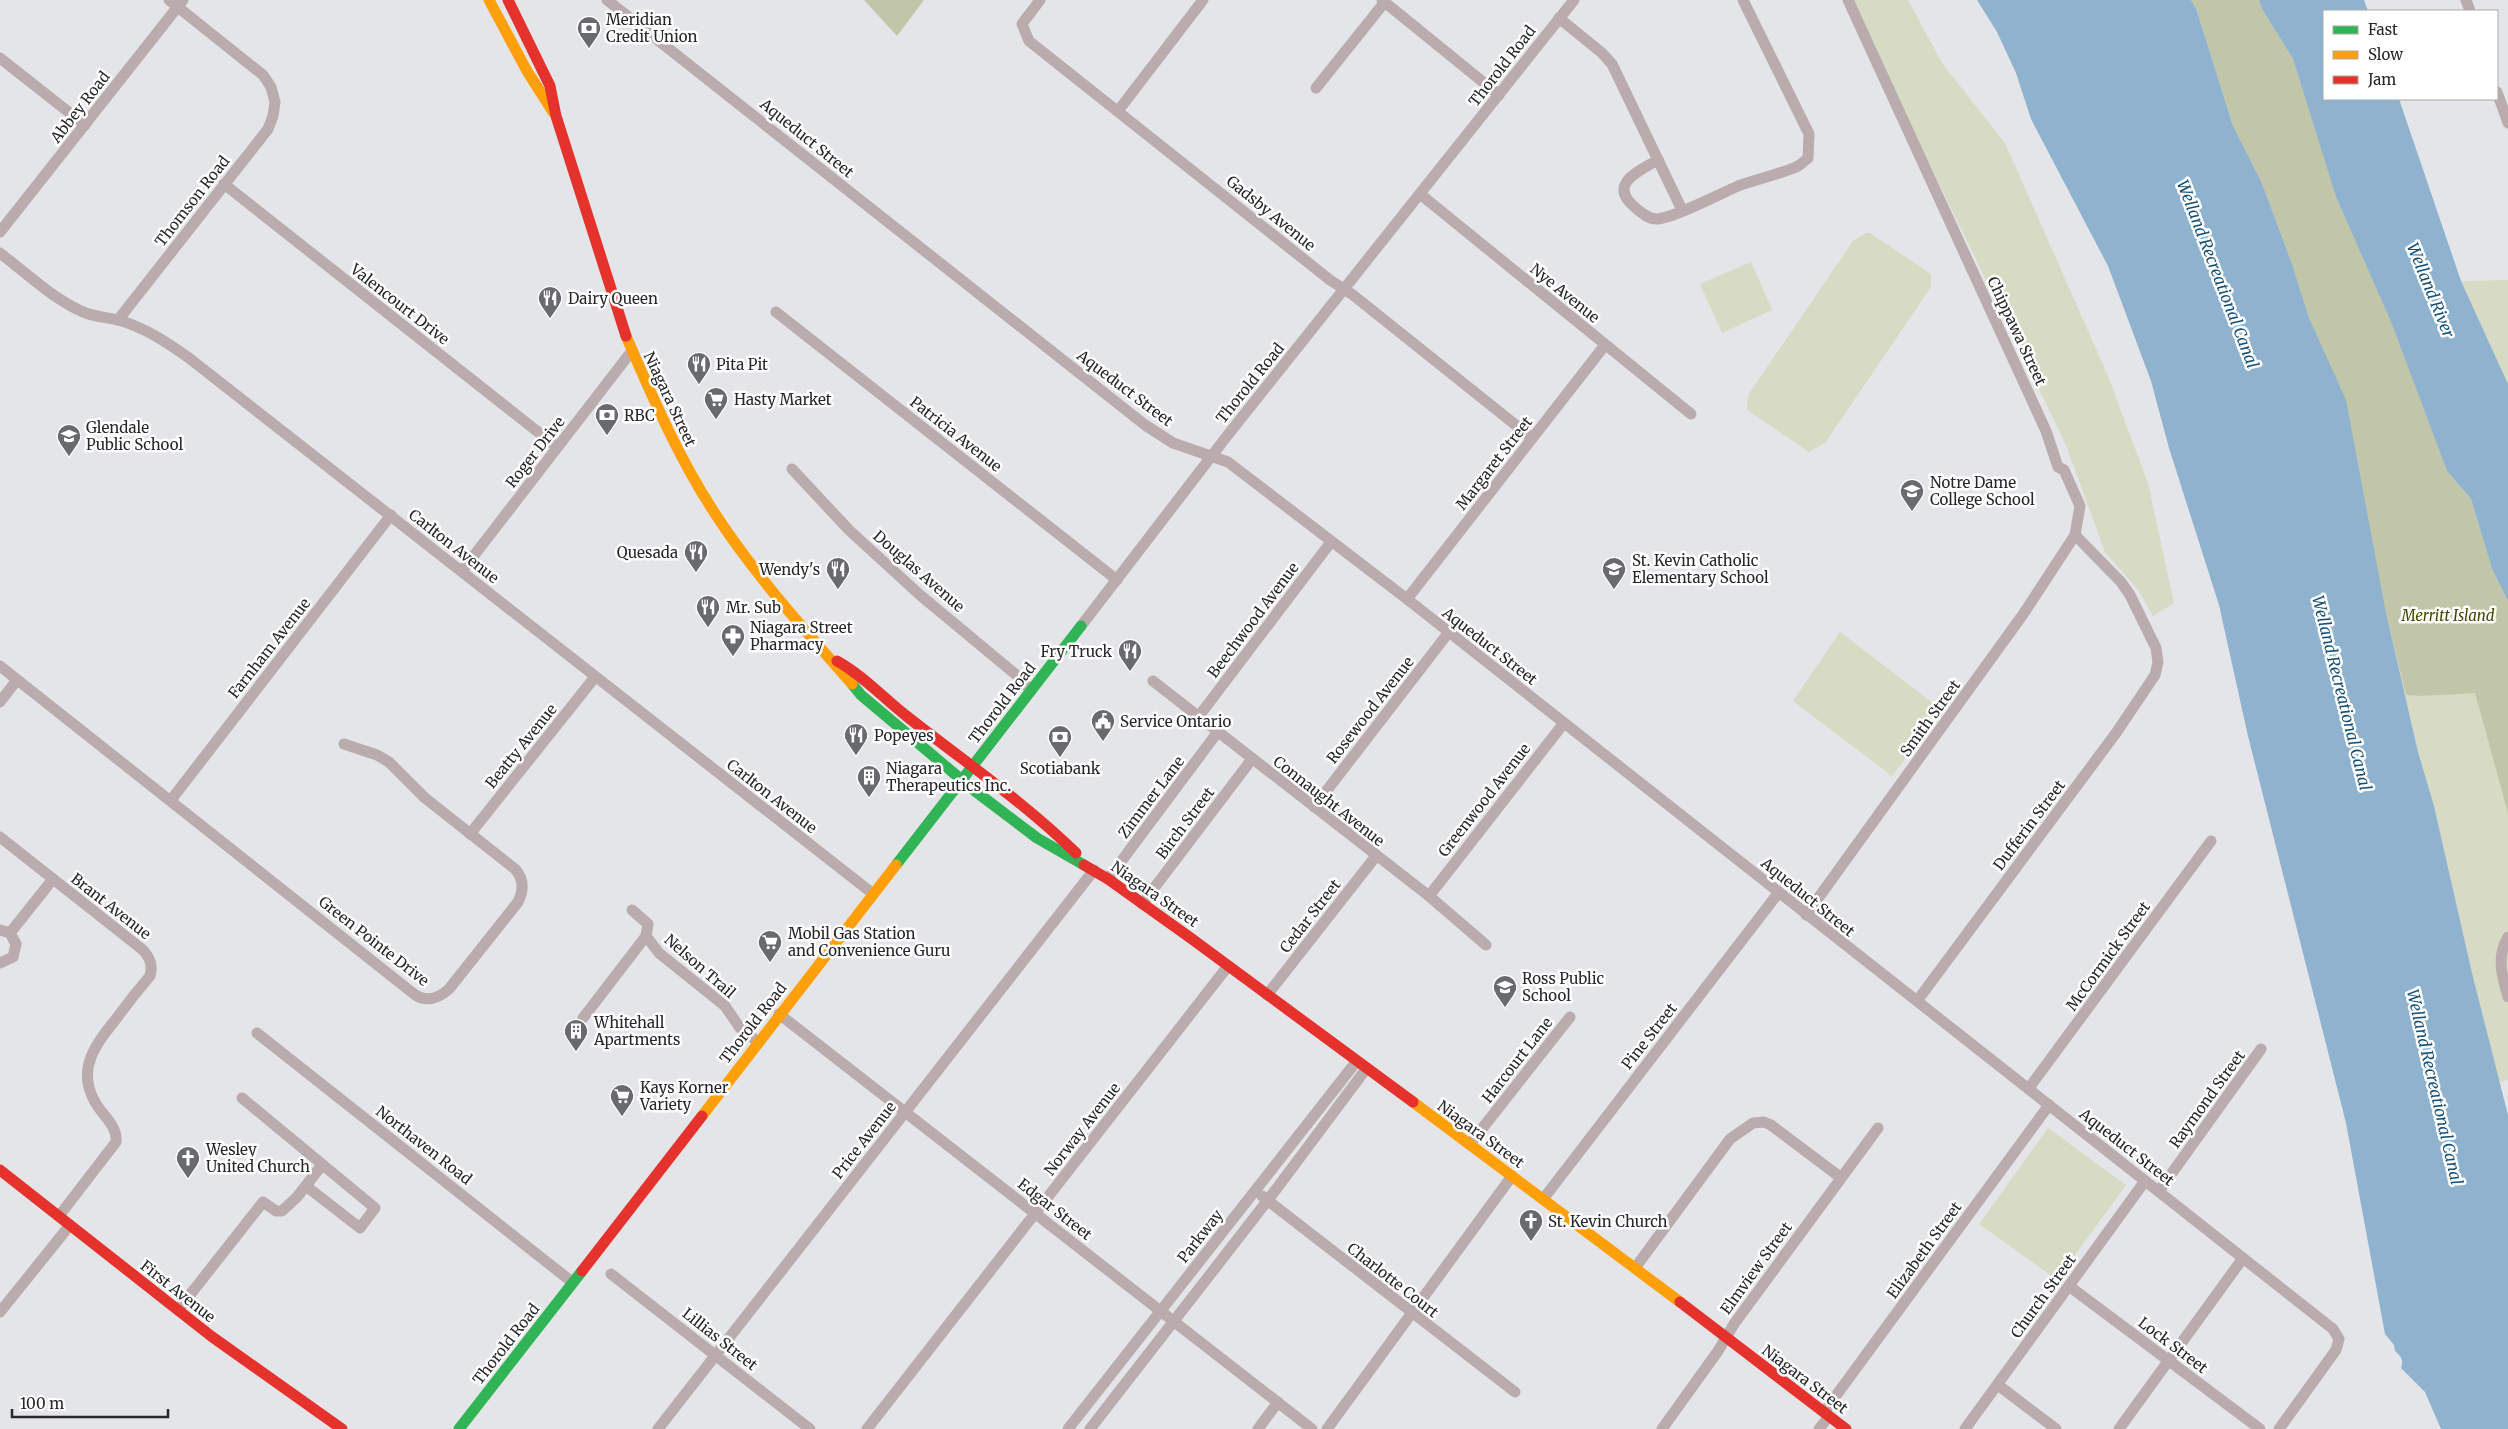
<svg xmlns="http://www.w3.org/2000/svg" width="2508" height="1429" font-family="Merriweather,serif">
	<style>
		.green { fill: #d7dbc3 }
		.forest { fill: #c2c6a9 }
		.water { fill: #8fb2ce }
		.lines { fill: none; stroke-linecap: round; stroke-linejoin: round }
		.street { stroke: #baabac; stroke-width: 11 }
		.fast { stroke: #30b455; stroke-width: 11 }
		.slow { stroke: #ff9f0a; stroke-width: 11 }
		.jam { stroke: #e5322d; stroke-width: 11 }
		.labels { text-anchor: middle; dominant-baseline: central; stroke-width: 5; stroke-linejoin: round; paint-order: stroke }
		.poi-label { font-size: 15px; fill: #26272a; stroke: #fff; text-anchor: start }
		.street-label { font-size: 15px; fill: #26272a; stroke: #fff }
		.park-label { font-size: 15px; font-style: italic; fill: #444800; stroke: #fff }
		.water-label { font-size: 16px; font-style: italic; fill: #154f75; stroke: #fff }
	</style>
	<rect width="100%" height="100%" fill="#e4e5e9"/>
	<g class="green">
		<polygon points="1850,0 1908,0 1942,63 2005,143 2108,376 2148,483 2174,603 2153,616 2139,591 2105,552 2066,445"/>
		<polygon points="2293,59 2311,116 2492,569 2508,601 2508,1080 2499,1082 2472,973 2434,806 2418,752 2385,608 2261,181 2233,126"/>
		<polygon points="1866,233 1870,233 1931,274 1931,287 1825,443 1809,452 1747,410 1748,395 1853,241"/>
		<polygon points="1751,262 1772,310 1722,333 1700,284"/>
		<polygon points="2508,280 2508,384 2461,281"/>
		<polygon points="1840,632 1942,710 1892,776 1793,701"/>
		<polygon points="2048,1128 2126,1185 2057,1280 1979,1224"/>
	</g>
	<g class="forest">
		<polygon points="864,0 924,0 897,36"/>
		<polygon points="2191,0 2259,0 2262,9 2293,59 2336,197 2391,322 2447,471 2471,499 2492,569 2508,601 2508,813 2475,693 2423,696 2406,695 2385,608 2309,318 2292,264 2261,181 2233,126 2196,8"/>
	</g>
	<g class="water">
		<path d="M 1977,0 L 2191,0 L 2196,8 L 2233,126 L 2261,181 L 2292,264 L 2309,318 L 2346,400 L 2385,608 L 2418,752 L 2434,806 L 2472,973 L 2508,1115 L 2508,1429 L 2441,1429 L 2425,1392 L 2401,1368 C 2404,1360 2401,1356 2395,1351 L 2394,1345 L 2385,1334 L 2346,1123 L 2248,736 L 2219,605 L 2169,448 L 2151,381 L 2108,266 L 2031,119 L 2016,73 L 1997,32 Z"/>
		<polygon points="2259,0 2364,0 2368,11 2324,11 2324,99 2399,99 2461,281 2508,384 2508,601 2492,569 2471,499 2447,471 2391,322 2336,197 2293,59 2262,9"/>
	</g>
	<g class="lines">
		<g class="street">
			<polyline points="607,0 1145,425 1173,443 1228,462 1407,599 2333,1329 2339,1339 2336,1350 2279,1429"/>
			<polyline points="1040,0 1022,24 1029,41 1330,280 1353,295 1532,438"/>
			<polyline points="1382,0 1499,95"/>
			<polyline points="2466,0 2470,11"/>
			<polyline points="1559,18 1602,53 1612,64 1682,210"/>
			<polyline points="0,58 85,125"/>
			<polyline points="1316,88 1384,3"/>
			<polyline points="2497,92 2508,123"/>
			<polyline points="1118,111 1203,0"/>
			<path d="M 1658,160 C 1637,172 1606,185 1637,209 C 1643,214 1649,219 1657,219 C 1674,218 1720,194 1738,186 C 1757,179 1777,175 1796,167 C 1801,165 1804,161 1808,158 L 1809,134 L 1743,0"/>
			<polyline points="224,184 557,447"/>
			<polyline points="1420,194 1691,414"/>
			<polyline points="0,232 183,0"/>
			<path d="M 0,253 C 26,273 51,297 81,311 C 93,317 106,317 118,320 C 144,327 168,343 189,358 L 872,893"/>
			<polyline points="776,312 1117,580"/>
			<polyline points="118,320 268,129 273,116 275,102 271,87 263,75 169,0"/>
			<polyline points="792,469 849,530 920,595 1020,678 1031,691"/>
			<polyline points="462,571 631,352"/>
			<polyline points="1407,599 1605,345"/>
			<polyline points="1081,626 1227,436 1574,0"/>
			<path d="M 0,666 L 414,994 C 426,1003 439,998 449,989 L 518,902 C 524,890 524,879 515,869 L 425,798 L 389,762 L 377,755 L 344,744"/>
			<polyline points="1153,681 1429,896 1486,945"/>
			<polyline points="0,702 17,680"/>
			<polyline points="1199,716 1331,542"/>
			<polyline points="171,800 391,515"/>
			<polyline points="1314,807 1449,632"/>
			<polyline points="470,834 595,677"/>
			<path d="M 0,837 L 143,950 C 150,958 153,965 150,976 C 138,990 127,1004 116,1019 C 96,1044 76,1069 95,1102 C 102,1115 118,1126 116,1142 L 59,1216"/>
			<polyline points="1108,879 1217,733"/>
			<polyline points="1429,896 1564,723"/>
			<polyline points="1142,904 1252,759"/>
			<polyline points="632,910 648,924 646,936 659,953 725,1006 740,1028 758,1042"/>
			<polyline points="1806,915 2024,613 2075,535 2080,506 2064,470 2058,467 2046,431 1848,0"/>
			<polyline points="0,930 10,933 16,944 13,957 0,963"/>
			<polyline points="10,933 53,879"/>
			<path d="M 2508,937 C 2496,957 2502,976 2508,997"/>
			<polyline points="1267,995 1376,856"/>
			<polyline points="1917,1001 2116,733 2155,675 2158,662 2156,648 2130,595 2121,582 2075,535"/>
			<polyline points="779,1014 1312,1429"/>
			<polyline points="583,1018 646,936"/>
			<polyline points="257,1033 572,1282"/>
			<polyline points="2029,1088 2211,841"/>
			<polyline points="242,1098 375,1208 360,1228 306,1186"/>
			<polyline points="1470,1144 1570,1017"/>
			<polyline points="2159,1191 2261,1049"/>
			<polyline points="1262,1196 1515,1392"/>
			<polyline points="1544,1198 1779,892"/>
			<polyline points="1635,1268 1730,1139 1753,1123 1764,1122 1771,1125 1840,1177"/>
			<polyline points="611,1274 810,1429"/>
			<polyline points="2069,1286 2260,1429"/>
			<polyline points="178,1310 263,1202 276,1211 282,1211 297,1197 322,1165"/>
			<polyline points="0,1312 70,1225"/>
			<polyline points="1998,1385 2056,1429"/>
			<polyline points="1824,1412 2049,1105"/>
			<polyline points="658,1429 1094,870"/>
			<polyline points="867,1429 1228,966"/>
			<polyline points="1068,1429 1356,1062"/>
			<polyline points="1090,1429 1268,1200 1366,1069"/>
			<polyline points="1258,1429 1278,1402"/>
			<polyline points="1327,1429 1512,1176"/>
			<polyline points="1662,1429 1718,1351 1734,1324 1878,1128"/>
			<polyline points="1819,1429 1829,1416"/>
			<polyline points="1965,1429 2145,1181"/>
			<polyline points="2119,1429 2243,1258"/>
		</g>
		<g class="fast">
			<polyline points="852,684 861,695 975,791 1037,838 1084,865"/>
			<polyline points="896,865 1081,626"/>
			<polyline points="459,1429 582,1271"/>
		</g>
		<g class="slow">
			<polyline points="489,0 527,71 553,112"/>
			<path d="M 626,336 C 652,396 678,457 714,512 C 754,574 804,629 852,684"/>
			<polyline points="1413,1102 1680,1302"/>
			<polyline points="702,1116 896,865"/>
		</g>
		<g class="jam">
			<polyline points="508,0 550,86 556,116 626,336"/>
			<path d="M 837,661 C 864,676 884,699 909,718 C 965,762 1025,803 1076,853"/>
			<polyline points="1084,865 1108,879 1192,939 1413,1102"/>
			<polyline points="0,1170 211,1336 342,1429"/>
			<polyline points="582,1271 702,1116"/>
			<polyline points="1680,1302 1846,1429"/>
		</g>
	</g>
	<defs>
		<g id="bank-pin" transform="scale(1.25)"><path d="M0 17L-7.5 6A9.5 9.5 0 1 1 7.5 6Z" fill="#686a6d" stroke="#fff"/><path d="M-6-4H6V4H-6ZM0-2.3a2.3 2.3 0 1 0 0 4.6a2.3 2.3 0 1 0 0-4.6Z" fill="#fff"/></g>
		<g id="restaurant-pin" transform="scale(1.25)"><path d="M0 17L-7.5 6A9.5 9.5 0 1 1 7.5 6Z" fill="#686a6d" stroke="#fff"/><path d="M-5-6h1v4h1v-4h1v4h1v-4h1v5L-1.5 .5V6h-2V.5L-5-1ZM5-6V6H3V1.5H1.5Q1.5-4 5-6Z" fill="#fff"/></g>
		<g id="supermarket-pin" transform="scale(1.25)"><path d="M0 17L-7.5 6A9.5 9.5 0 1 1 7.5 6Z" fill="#686a6d" stroke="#fff"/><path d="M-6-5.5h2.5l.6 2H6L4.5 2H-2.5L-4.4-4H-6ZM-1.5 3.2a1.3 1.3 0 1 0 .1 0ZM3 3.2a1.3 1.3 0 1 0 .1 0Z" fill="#fff"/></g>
		<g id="school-pin" transform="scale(1.25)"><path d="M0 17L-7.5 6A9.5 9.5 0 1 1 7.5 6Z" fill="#686a6d" stroke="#fff"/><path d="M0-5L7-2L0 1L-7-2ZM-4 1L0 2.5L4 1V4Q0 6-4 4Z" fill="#fff"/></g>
		<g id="pharmacy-pin" transform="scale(1.25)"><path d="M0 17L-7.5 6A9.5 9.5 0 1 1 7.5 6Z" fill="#686a6d" stroke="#fff"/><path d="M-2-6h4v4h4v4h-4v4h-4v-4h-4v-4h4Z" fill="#fff"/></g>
		<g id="civic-pin" transform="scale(1.25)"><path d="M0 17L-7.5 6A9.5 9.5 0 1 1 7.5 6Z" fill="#686a6d" stroke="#fff"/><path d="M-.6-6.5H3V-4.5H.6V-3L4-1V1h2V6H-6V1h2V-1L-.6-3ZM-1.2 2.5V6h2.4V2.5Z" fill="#fff"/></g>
		<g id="building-pin" transform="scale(1.25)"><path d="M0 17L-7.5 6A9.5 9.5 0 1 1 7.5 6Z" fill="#686a6d" stroke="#fff"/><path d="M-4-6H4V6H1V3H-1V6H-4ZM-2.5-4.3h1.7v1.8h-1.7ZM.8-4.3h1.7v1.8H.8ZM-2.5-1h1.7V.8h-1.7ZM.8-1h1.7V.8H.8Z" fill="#fff"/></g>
		<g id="church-pin" transform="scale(1.25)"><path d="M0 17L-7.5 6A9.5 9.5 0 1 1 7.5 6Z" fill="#686a6d" stroke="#fff"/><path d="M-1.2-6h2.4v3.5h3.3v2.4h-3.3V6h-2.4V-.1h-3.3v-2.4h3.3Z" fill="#fff"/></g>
	</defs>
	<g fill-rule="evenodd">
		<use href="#bank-pin" x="589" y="28"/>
		<use href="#restaurant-pin" x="550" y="298"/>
		<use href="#restaurant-pin" x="699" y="364"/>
		<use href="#supermarket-pin" x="716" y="399"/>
		<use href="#bank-pin" x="607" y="415"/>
		<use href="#school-pin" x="69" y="436"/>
		<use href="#school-pin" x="1912" y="491"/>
		<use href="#restaurant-pin" x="696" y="552"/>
		<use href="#restaurant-pin" x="838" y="569"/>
		<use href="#school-pin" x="1614" y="569"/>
		<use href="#restaurant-pin" x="708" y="607"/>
		<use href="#pharmacy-pin" x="733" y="636"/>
		<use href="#restaurant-pin" x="1130" y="651"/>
		<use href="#civic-pin" x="1103" y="721"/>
		<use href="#restaurant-pin" x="856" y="735"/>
		<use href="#bank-pin" x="1060" y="737"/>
		<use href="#building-pin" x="869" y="777"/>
		<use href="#supermarket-pin" x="770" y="942"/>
		<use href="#school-pin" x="1505" y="987"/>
		<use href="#building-pin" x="576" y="1031"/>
		<use href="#supermarket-pin" x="622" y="1096"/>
		<use href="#church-pin" x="188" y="1158"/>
		<use href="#church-pin" x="1531" y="1221"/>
	</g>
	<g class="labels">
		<g class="poi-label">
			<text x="606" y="19">Meridian<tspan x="606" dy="17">Credit Union</tspan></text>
			<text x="568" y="298">Dairy Queen</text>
			<text x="716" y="364">Pita Pit</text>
			<text x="734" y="399">Hasty Market</text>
			<text x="624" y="415">RBC</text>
			<text x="86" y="427">Glendale<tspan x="86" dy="17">Public School</tspan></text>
			<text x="1930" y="482">Notre Dame<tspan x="1930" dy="17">College School</tspan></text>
			<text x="678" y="552" text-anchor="end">Quesada</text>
			<text x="1632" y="560">St. Kevin Catholic<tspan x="1632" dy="17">Elementary School</tspan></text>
			<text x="820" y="569" text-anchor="end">Wendy's</text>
			<text x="726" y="607">Mr. Sub</text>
			<text x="750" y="627">Niagara Street<tspan x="750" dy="17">Pharmacy</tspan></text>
			<text x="1112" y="651" text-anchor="end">Fry Truck</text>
			<text x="1120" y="721">Service Ontario</text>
			<text x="874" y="735">Popeyes</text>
			<text x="886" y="768">Niagara<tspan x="886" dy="17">Therapeutics Inc.</tspan></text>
			<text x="1060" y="768" text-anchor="middle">Scotiabank</text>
			<text x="788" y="933">Mobil Gas Station<tspan x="788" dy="17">and Convenience Guru</tspan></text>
			<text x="1522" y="978">Ross Public<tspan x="1522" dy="17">School</tspan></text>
			<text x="594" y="1022">Whitehall<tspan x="594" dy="17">Apartments</tspan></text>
			<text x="640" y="1087">Kays Korner<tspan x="640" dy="17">Variety</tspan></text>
			<text x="206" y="1149">Wesley<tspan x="206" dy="17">United Church</tspan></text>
			<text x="1548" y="1221">St. Kevin Church</text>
		</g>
		<g class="street-label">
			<text transform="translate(1502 66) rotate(-52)">Thorold Road</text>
			<text transform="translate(80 107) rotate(-52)">Abbey Road</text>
			<text transform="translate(807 138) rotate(39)">Aqueduct Street</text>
			<text transform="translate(192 201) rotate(-52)">Thomson Road</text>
			<text transform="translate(1271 213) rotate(39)">Gadsby Avenue</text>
			<text transform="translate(1565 293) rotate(39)">Nye Avenue</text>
			<text transform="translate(400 304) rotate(38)">Valencourt Drive</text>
			<text transform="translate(2017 331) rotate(65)">Chippawa Street</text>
			<text transform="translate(1250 383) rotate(-51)">Thorold Road</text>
			<text transform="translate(1125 388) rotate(37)">Aqueduct Street</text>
			<text transform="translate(670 399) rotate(65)">Niagara Street</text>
			<text transform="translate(956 434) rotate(38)">Patricia Avenue</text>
			<text transform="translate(535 452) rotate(-52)">Roger Drive</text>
			<text transform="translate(1494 463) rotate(-52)">Margaret Street</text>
			<text transform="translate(454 546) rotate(38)">Carlton Avenue</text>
			<text transform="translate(919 571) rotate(41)">Douglas Avenue</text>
			<text transform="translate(1253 620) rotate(-53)">Beechwood Avenue</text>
			<text transform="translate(1490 646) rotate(38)">Aqueduct Street</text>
			<text transform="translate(269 648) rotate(-52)">Farnham Avenue</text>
			<text transform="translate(1002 703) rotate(-52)">Thorold Road</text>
			<text transform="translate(1370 710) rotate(-52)">Rosewood Avenue</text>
			<text transform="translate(1930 718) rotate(-54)">Smith Street</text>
			<text transform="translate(521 746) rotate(-51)">Beatty Avenue</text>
			<text transform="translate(772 796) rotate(38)">Carlton Avenue</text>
			<text transform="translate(1151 797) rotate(-53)">Zimmer Lane</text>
			<text transform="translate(1484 800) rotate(-52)">Greenwood Avenue</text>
			<text transform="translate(1329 801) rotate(38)">Connaught Avenue</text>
			<text transform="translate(1185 823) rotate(-53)">Birch Street</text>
			<text transform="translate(2029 825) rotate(-53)">Dufferin Street</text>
			<text transform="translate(1155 894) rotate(35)">Niagara Street</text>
			<text transform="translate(1808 897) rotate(39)">Aqueduct Street</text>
			<text transform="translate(111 906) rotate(38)">Brant Avenue</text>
			<text transform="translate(1310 916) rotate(-52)">Cedar Street</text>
			<text transform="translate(374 941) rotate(38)">Green Pointe Drive</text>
			<text transform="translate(2108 956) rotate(-54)">McCormick Street</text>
			<text transform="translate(700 966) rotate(41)">Nelson Trail</text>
			<text transform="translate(753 1023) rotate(-52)">Thorold Road</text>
			<text transform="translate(1649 1036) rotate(-52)">Pine Street</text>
			<text transform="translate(1517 1060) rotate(-52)">Harcourt Lane</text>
			<text transform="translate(2207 1099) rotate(-54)">Raymond Street</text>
			<text transform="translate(1082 1129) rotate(-52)">Norway Avenue</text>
			<text transform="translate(1481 1134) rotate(36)">Niagara Street</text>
			<text transform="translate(864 1140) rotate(-52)">Price Avenue</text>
			<text transform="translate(424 1145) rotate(38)">Northaven Road</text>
			<text transform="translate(2127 1147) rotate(38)">Aqueduct Street</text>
			<text transform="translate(1055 1209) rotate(38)">Edgar Street</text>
			<text transform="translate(1200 1236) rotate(-52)">Parkway</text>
			<text transform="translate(1924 1250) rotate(-54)">Elizabeth Street</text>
			<text transform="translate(1756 1268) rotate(-54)">Elmview Street</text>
			<text transform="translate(1393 1280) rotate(38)">Charlotte Court</text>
			<text transform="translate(178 1291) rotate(38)">First Avenue</text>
			<text transform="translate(2043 1296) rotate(-54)">Church Street</text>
			<text transform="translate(720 1339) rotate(38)">Lillias Street</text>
			<text transform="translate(506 1344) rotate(-52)">Thorold Road</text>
			<text transform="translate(2173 1345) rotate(37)">Lock Street</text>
			<text transform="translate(1805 1379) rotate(37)">Niagara Street</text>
		</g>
		<g class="park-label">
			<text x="2448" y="615">Merritt Island</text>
		</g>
		<g class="water-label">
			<text transform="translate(2218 274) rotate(69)">Welland Recreational Canal</text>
			<text transform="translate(2431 290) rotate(68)">Welland River</text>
			<text transform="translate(2342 693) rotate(76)">Welland Recreational Canal</text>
			<text transform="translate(2435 1087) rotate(77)">Welland Recreational Canal</text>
		</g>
	</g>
	<rect x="2323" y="10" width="175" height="90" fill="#ffffff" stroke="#a8a9aa"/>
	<rect x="2333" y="26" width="25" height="8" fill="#30b455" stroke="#a8a9aa"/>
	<text x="2368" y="35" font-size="15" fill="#26272a">Fast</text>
	<rect x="2333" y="51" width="25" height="8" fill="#ff9f0a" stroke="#a8a9aa"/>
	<text x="2368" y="60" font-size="15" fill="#26272a">Slow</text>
	<rect x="2333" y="76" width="25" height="8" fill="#e5322d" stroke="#a8a9aa"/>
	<text x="2368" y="85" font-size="15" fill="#26272a">Jam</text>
	<path d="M12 1409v8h156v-8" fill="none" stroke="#26272a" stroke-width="2.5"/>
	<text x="20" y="1409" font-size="15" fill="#26272a" stroke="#ffffff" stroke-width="4" paint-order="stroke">100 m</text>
</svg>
